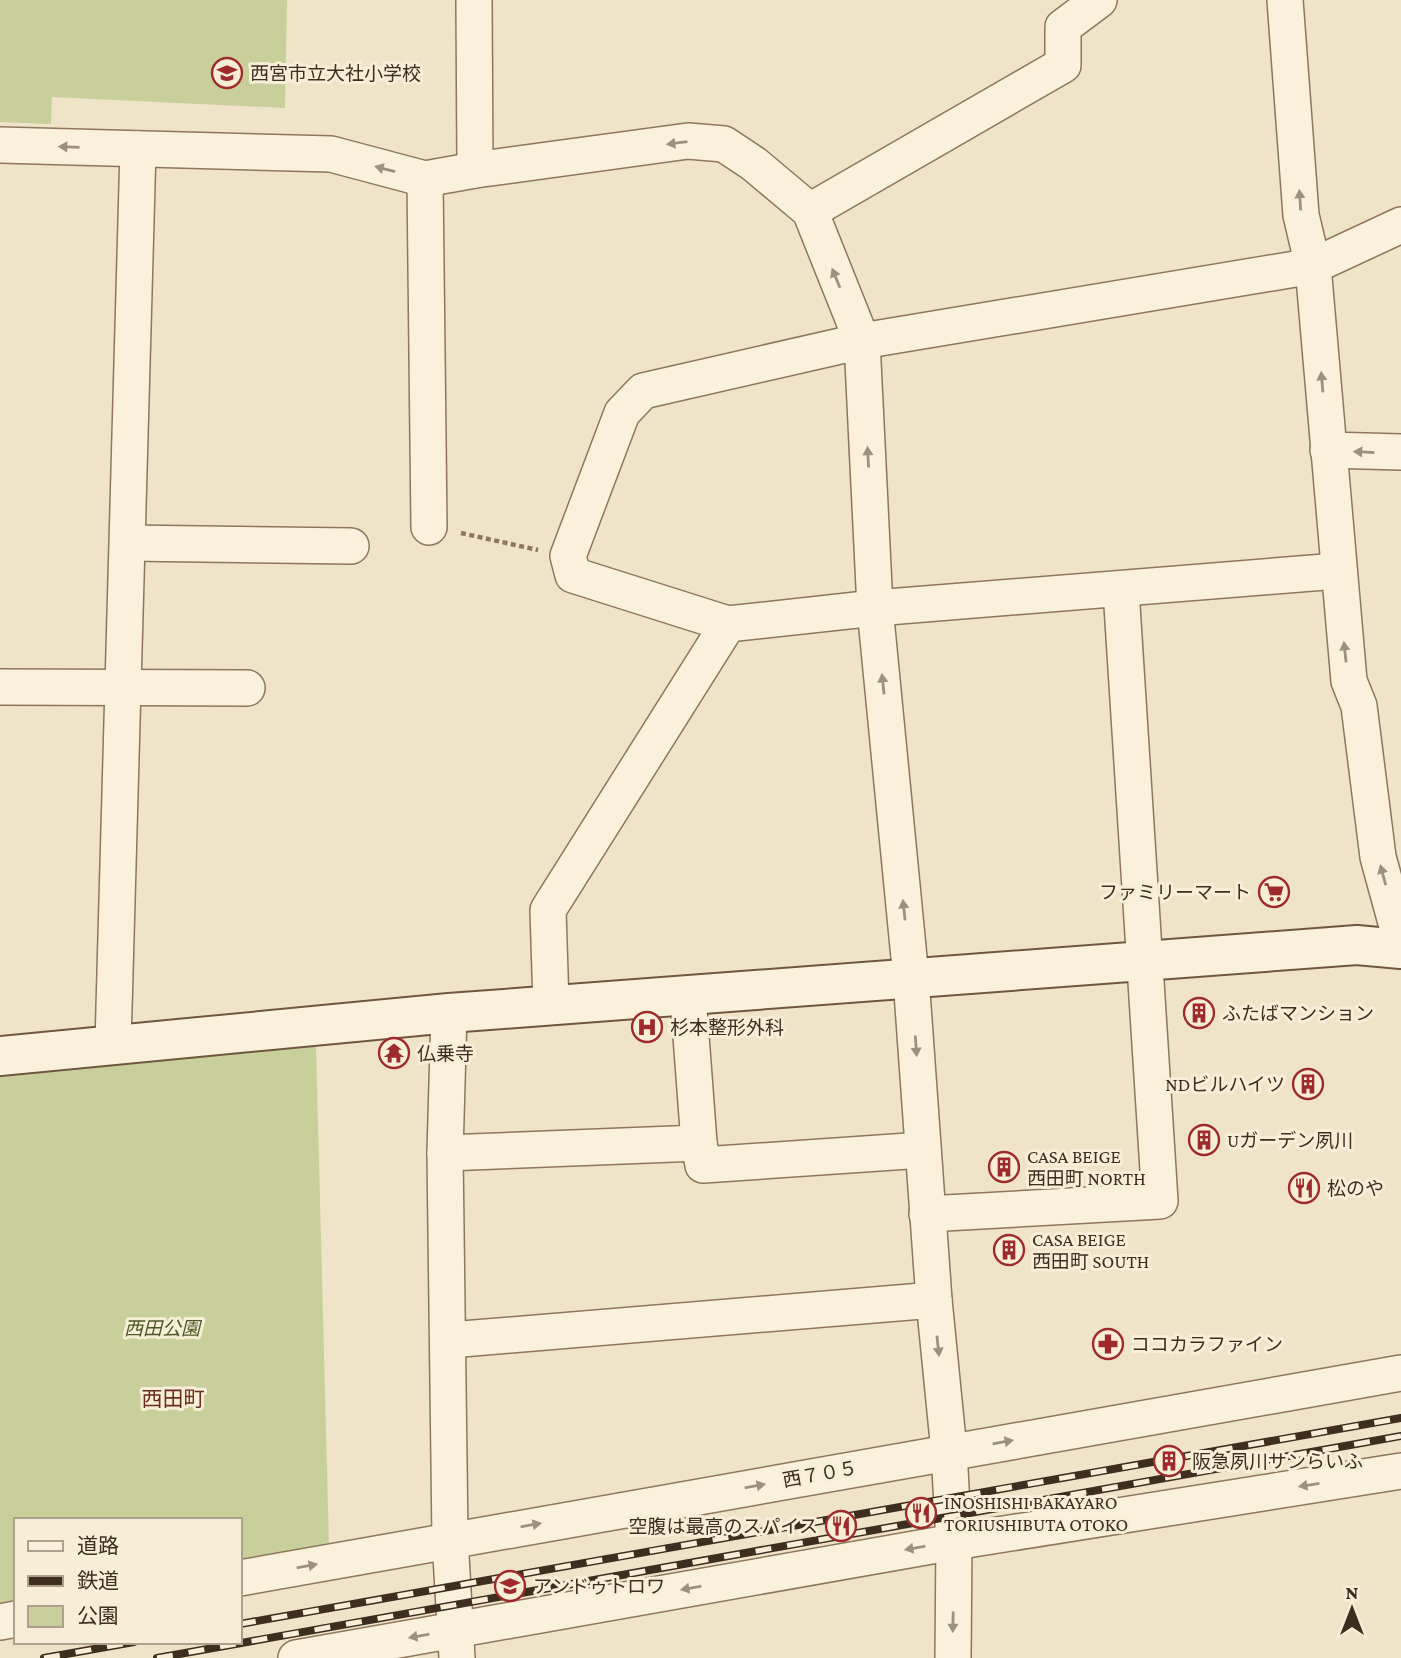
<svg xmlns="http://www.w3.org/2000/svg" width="1401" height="1658" font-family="'Crimson Pro','Noto Sans JP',serif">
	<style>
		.park { fill: #c9cf9b }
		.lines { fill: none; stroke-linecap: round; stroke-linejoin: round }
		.street-casing { stroke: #8d765c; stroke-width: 38 }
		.secondary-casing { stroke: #6f573f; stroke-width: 42 }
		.path { stroke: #8d765c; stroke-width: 4.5; stroke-dasharray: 5 3.5; stroke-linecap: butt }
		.street { stroke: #faf1dc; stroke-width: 35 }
		.secondary { stroke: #faf1dc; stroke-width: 38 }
		.rail-casing { stroke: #3d2e20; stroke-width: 8 }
		.rail { stroke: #f7eed8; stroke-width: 5; stroke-dasharray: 16; stroke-linecap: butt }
		.oneway { fill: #9c907e }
		.labels { text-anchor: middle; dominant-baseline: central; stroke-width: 6; stroke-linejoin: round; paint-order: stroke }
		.poi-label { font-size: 19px; fill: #3d2e20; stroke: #f7eed8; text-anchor: start }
		.park-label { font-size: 19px; font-style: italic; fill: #4d5a26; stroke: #f7eed8 }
		.street-label { font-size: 19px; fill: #3d2e20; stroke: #f7eed8 }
		.neighbourhood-label { font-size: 21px; fill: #6b2e1e; stroke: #f7eed8 }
	</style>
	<rect width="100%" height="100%" fill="#f0e4c8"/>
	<g class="park">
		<polygon points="0,0 287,0 285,108 52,97 51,124 0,122"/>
		<polygon points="316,1045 329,1546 240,1563 240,1520 16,1520 16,1603 0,1606 0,1077"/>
	</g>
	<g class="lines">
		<g class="street-casing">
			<g id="street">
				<polyline points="474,0 475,170"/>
				<polyline points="1285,0 1301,215 1313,266 1349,681 1359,706 1378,857 1401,941"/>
				<polyline points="0,145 331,154 425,179 475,170 688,141 724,144 754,164 810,211 862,341 875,608 911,978 934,1300 949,1451 954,1542 953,1658"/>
				<polyline points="425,179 429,527"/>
				<polyline points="810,211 1063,65 1063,27 1099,0"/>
				<polyline points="1328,450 1401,452"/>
				<polyline points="128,543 351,546"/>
				<polyline points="728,624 573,575 568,556 622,413 643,391 862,341 1313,266 1401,225"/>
				<polyline points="0,687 247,688"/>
				<polyline points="551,1005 548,910 728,624 875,608 1337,571"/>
				<polyline points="449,1013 445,1153 450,1539 457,1658"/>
				<polyline points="113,1044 138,149"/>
				<polyline points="699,1143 703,1165 923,1150"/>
				<polyline points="445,1153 699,1143 688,996"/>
				<polyline points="927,1214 1160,1201 1121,590"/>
				<polyline points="450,1340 934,1300"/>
				<polyline points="240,1578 1401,1373"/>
				<polyline points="0,1622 16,1619"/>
				<polyline points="296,1658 954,1542 1401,1471"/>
			</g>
		</g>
		<g class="secondary-casing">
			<polyline id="secondary" points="0,1056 449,1013 1357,945 1401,949"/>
		</g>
		<polyline class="path" points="461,533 538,550"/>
		<use href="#street" class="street"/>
		<use href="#secondary" class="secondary"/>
		<g class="rail-casing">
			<g id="rail">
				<polyline points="240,1624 1401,1418"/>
				<polyline points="44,1658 134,1642"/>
				<polyline points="157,1658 1401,1436"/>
			</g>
		</g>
		<use href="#rail" class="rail"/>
	</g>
	<defs><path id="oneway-solid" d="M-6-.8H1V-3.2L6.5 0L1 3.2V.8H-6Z" transform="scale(1.75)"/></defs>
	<g class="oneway">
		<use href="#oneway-solid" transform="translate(677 143) rotate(173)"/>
		<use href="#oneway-solid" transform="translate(69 147) rotate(-178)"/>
		<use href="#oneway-solid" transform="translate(385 169) rotate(-165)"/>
		<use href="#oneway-solid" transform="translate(1300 200) rotate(-94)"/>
		<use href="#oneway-solid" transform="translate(836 278) rotate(-112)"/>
		<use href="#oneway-solid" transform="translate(1322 382) rotate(-95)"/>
		<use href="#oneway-solid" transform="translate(1364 452) rotate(-177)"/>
		<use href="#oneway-solid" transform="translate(868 457) rotate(-93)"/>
		<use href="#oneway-solid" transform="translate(1345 652) rotate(-96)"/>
		<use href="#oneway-solid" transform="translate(883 684) rotate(-96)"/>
		<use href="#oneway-solid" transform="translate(1383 875) rotate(-105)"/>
		<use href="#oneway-solid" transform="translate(904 910) rotate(-96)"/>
		<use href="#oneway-solid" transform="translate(916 1046) rotate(86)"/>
		<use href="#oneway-solid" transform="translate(938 1346) rotate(84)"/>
		<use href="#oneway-solid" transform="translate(1003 1442) rotate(-10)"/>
		<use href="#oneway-solid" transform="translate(1309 1485) rotate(171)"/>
		<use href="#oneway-solid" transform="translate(755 1486) rotate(-10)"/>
		<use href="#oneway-solid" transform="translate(531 1525) rotate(-10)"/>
		<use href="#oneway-solid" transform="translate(915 1548) rotate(170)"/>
		<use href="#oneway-solid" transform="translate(307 1566) rotate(-10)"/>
		<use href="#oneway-solid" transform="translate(691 1588) rotate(170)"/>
		<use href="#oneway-solid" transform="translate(953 1622) rotate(91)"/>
		<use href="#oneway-solid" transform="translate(419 1636) rotate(170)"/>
	</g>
	<defs>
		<g id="school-ring" transform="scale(1.575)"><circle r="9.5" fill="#f7eed8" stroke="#9e2a2b" stroke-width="1.5"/><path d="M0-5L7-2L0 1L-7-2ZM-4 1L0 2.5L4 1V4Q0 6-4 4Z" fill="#9e2a2b"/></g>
		<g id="supermarket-ring" transform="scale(1.575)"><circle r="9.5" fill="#f7eed8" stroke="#9e2a2b" stroke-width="1.5"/><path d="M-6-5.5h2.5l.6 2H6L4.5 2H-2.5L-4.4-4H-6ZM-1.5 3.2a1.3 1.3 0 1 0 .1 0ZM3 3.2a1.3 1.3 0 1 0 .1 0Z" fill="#9e2a2b"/></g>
		<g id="building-ring" transform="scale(1.575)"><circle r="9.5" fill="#f7eed8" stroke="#9e2a2b" stroke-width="1.5"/><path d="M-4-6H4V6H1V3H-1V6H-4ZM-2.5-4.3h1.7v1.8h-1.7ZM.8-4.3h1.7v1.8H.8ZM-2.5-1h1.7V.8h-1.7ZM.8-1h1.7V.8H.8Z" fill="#9e2a2b"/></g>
		<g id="hospital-ring" transform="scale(1.575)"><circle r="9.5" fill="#f7eed8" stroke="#9e2a2b" stroke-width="1.5"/><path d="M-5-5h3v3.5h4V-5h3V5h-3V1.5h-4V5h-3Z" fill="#9e2a2b"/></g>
		<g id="temple-ring" transform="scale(1.575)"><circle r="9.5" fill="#f7eed8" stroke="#9e2a2b" stroke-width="1.5"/><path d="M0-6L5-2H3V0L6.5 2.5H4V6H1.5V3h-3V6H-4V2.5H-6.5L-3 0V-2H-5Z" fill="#9e2a2b"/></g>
		<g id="restaurant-ring" transform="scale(1.575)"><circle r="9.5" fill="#f7eed8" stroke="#9e2a2b" stroke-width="1.5"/><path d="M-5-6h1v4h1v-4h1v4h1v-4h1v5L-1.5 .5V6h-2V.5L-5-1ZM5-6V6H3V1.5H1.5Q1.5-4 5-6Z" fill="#9e2a2b"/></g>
		<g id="pharmacy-ring" transform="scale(1.575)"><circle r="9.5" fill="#f7eed8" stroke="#9e2a2b" stroke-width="1.5"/><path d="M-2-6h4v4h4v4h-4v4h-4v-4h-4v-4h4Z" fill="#9e2a2b"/></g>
	</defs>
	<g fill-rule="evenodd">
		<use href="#school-ring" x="227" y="73"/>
		<use href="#supermarket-ring" x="1274" y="892"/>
		<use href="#building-ring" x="1199" y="1013"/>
		<use href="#hospital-ring" x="647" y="1027"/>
		<use href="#temple-ring" x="394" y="1053"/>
		<use href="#building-ring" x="1308" y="1084"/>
		<use href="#building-ring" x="1204" y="1140"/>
		<use href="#building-ring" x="1004" y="1167"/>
		<use href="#restaurant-ring" x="1304" y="1188"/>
		<use href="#building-ring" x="1009" y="1250"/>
		<use href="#pharmacy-ring" x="1108" y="1344"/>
		<use href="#building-ring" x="1169" y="1461"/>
		<use href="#restaurant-ring" x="921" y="1513"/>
		<use href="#restaurant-ring" x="841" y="1526"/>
		<use href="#school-ring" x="510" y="1586"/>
	</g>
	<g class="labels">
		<g class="poi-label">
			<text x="250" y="73">西宮市立大社小学校</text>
			<text x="1251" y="892" text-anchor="end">ファミリーマート</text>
			<text x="1222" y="1013">ふたばマンション</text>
			<text x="670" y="1027">杉本整形外科</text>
			<text x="417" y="1053">仏乗寺</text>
			<text x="1285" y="1084" text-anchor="end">NDビルハイツ</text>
			<text x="1227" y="1140">Uガーデン夙川</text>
			<text x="1027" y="1156">CASA BEIGE<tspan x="1027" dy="22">西田町 NORTH</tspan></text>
			<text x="1327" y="1188">松のや</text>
			<text x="1032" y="1239">CASA BEIGE<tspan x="1032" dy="22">西田町 SOUTH</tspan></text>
			<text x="1131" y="1344">ココカラファイン</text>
			<text x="1192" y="1461">阪急夙川サンらいふ</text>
			<text x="944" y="1502">INOSHISHI BAKAYARO<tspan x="944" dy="22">TORIUSHIBUTA OTOKO</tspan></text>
			<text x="818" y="1526" text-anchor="end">空腹は最高のスパイス</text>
			<text x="533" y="1586">アンドゥトロワ</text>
		</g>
		<g class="park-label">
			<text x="162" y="1328">西田公園</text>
		</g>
		<g class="street-label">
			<text transform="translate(820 1474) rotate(-10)">西７０５</text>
		</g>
		<g class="neighbourhood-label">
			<text x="173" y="1399">西田町</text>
		</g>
	</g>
	<rect x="14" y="1518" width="228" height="126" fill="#f7eed8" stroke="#ada18e" stroke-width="2"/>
	<rect x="28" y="1541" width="35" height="10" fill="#faf1dc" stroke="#ada18e" stroke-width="2"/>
	<text x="77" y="1553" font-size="21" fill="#3d2e20">道路</text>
	<rect x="28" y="1576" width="35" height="10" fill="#3d2e20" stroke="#ada18e" stroke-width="2"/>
	<text x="77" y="1588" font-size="21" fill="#3d2e20">鉄道</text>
	<rect x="28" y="1606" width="35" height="21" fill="#c9cf9b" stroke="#ada18e" stroke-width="2"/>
	<text x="77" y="1623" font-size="21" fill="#3d2e20">公園</text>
	<g transform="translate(1352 1609)" stroke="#f7eed8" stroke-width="5" paint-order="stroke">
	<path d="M0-5L12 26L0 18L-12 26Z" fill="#3d2e20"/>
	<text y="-10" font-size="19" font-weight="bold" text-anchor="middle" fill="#3d2e20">N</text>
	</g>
</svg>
